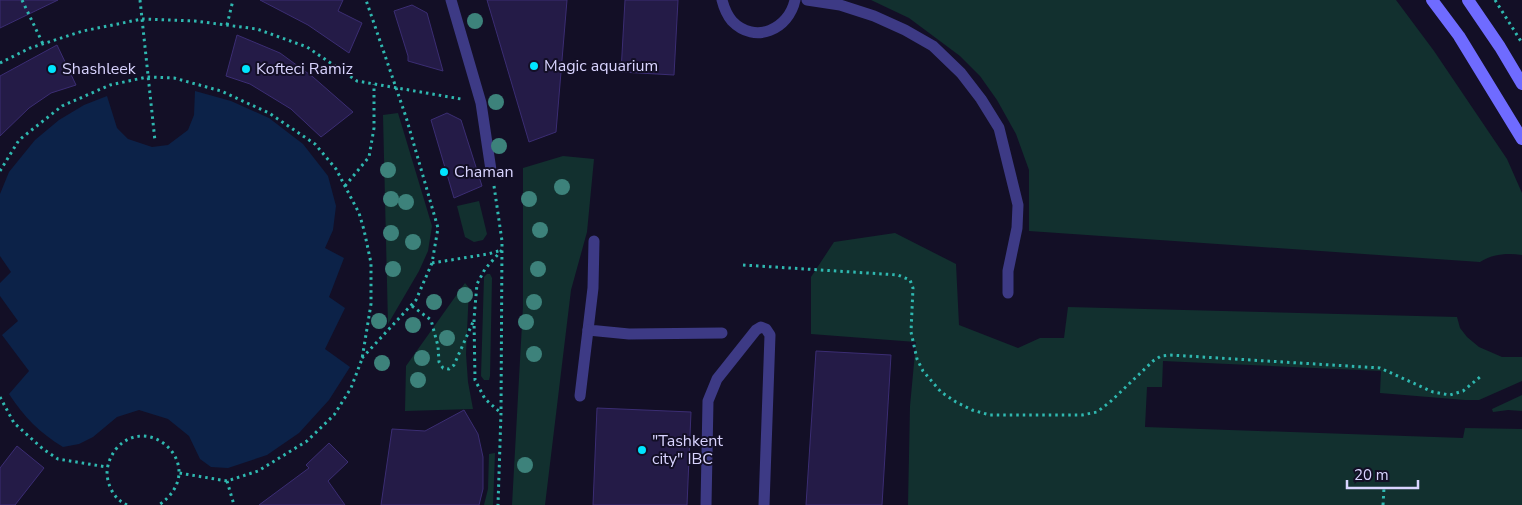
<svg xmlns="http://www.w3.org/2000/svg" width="1522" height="505" font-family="'Nunito Sans',sans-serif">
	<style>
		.green { fill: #12302f }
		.water { fill: #0c2248 }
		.building { fill: #241b47; stroke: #3b2d73 }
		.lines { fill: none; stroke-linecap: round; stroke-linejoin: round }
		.path { stroke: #2fb8b0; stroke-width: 3; stroke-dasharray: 2.5 4; stroke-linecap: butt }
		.lane { stroke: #3d3a85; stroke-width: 11 }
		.secondary { stroke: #6f6bff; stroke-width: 12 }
		.tree { fill: #3d827b }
		.poi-dot { fill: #00e5ff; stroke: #130f26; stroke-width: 2 }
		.labels { text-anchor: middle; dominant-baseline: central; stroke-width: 4; stroke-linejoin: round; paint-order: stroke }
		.poi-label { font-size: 16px; fill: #d9d4ff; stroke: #130f26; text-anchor: start }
	</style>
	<rect width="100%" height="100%" fill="#130f26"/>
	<g class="green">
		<path d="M 871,0 L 1396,0 L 1434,51 L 1507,159 L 1522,193 L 1522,255 C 1507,253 1493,254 1480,262 L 1029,231 L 1029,170 L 1016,134 L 997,100 L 980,76 L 960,56 L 909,18 Z"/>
		<polygon points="398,113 432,226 428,251 419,271 388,324 383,115"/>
		<polygon points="563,156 594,159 587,232 571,290 545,505 512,505 523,306 523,168"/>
		<polygon points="479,201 487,234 483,240 474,242 465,237 457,206"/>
		<polygon points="895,233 956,264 959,325 1018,348 1040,338 1064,338 1068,307 1457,317 1460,328 1467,337 1479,347 1502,357 1522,357 1522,381 1479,400 1465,400 1380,393 1381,371 1163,361 1162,387 1147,387 1145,427 1463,438 1465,428 1522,429 1522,505 908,505 910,406 916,342 811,334 811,277 834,242"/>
		<polygon points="487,274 490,274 492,278 490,376 489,380 484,380 481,376 484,277"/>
		<polygon points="465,283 469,288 466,354 468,382 473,409 405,411 406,366"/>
		<polygon points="1522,395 1522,411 1508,410 1493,412 1492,409"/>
		<polygon points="495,453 493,505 484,505 488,489 489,454"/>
	</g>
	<path class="water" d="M 195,91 L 231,101 L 269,118 L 303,144 L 328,176 L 336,206 L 333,230 L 325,248 L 344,258 L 329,297 L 345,308 L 325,349 L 350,367 L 329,400 L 299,433 L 267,455 L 228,468 L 211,467 L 200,459 L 189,436 L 168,419 L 139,410 L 117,417 L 93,437 L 79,444 L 63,447 C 40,433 24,417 9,394 L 29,371 L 2,335 L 18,321 L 0,296 L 0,283 L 11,272 L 0,256 L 0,194 L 9,172 L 35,140 L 59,120 L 84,105 L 107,96 L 117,128 L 128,139 L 152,147 L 168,145 L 188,130 L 194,115 Z"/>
	<g class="building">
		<polygon points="0,0 58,0 0,28"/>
		<polygon points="260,0 343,0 338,11 362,23 349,53 308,25"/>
		<polygon points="487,0 567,0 556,132 529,142"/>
		<polygon points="625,0 678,0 674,75 621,72"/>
		<polygon points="412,5 427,13 443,71 408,61 408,56 394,11"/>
		<polygon points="237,35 280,53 313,77 353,112 321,137 291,109 250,84 226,76"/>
		<polygon points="57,45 76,85 51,93 29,108 0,136 0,76"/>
		<polygon points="447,113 461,120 482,186 454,198 431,120"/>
		<polygon points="816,351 891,355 882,505 806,505"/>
		<polygon points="597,408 691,412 687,505 593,505"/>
		<polygon points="464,410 478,434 483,457 483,489 479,505 381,505 392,429 425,431"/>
		<polygon points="329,443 348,462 328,481 345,505 259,505 309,468 306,465"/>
		<polygon points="17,446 44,468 15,505 0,505 0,468"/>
	</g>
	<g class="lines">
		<g class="path">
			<polyline points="22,0 43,44"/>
			<polyline points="140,0 155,141"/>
			<polyline points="1495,0 1522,43"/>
			<polyline points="227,25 233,0"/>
			<polyline points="0,63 30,48 83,31 142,19 195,21 257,29 307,47 357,81 461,99"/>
			<polyline points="0,171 19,140 62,106 110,85 147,77 174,78 221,91 269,113 315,144 336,169 359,213 364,230 371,263 371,304 362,359 351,388 334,415 307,441 258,471 227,481 179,473"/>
			<polyline points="345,186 369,157 374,128 374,84"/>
			<polyline points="494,186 502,241 501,413 498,505"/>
			<polyline points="432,263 488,254 502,250 485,269 477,284 474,319 475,380 485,399 501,413"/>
			<polyline points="743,265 898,275 910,280 913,288 911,332 917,359 923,371 941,392 956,402 972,410 990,415 1082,415 1097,412 1110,402 1153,361 1161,356 1170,355 1380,368 1433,392 1450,395 1463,391 1480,377"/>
			<polyline points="412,306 431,320 438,346 439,362 443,368 449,369 454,365 473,322"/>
			<polyline points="362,358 416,300 432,263 438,228 406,117 366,0"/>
			<polyline points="0,397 14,423 43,449 58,459 107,467"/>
			<polyline points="227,481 234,505"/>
			<path d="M 127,505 C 115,500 108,487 107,474 C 107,465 110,457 116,449 C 149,410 211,468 159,505"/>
			<polyline points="1383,505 1384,488"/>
		</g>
		<g class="lane">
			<polyline points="451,0 481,103 491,170"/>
			<path d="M 722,0 C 724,8 727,15 732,21 C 755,45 789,29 795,0"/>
			<polyline points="807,0 840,5 874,16 905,30 933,46 961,73 981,99 999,128 1018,205 1017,228 1008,271 1008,293"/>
			<polyline points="594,241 593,288 588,330 629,334 722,333"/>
			<polyline points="580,396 588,330"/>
			<polyline points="706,505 708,401 717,379 756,330 761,327 766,329 770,335 764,505"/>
		</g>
		<g class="secondary">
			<polyline points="1432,0 1459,36 1522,139"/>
			<polyline points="1468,0 1500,47 1522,84"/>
		</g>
	</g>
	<g class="tree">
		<circle cx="475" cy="21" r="8"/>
		<circle cx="496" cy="102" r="8"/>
		<circle cx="499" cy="146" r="8"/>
		<circle cx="388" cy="170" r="8"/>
		<circle cx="562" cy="187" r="8"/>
		<circle cx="391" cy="199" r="8"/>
		<circle cx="529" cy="199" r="8"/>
		<circle cx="406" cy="202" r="8"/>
		<circle cx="540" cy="230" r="8"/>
		<circle cx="391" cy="233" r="8"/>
		<circle cx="413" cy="242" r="8"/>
		<circle cx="393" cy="269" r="8"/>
		<circle cx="538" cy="269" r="8"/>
		<circle cx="465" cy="295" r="8"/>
		<circle cx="434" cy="302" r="8"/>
		<circle cx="534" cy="302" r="8"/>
		<circle cx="379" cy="321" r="8"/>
		<circle cx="526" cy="322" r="8"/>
		<circle cx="413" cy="325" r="8"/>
		<circle cx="447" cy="338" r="8"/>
		<circle cx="534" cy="354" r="8"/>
		<circle cx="422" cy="358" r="8"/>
		<circle cx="382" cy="363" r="8"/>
		<circle cx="418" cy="380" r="8"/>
		<circle cx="525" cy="465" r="8"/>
	</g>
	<g class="poi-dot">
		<circle cx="534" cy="66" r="5"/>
		<circle cx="52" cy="69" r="5"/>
		<circle cx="246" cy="69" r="5"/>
		<circle cx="444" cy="172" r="5"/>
		<circle cx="642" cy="450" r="5"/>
	</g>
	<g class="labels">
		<g class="poi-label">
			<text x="544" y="66">Magic aquarium</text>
			<text x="62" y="69">Shashleek</text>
			<text x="256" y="69">Kofteci Ramiz</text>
			<text x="454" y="172">Chaman</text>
			<text x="652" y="441">"Tashkent<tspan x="652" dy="18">city" IBC</tspan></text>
		</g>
	</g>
	<path d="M1347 480v8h71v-8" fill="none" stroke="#d9d4ff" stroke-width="2.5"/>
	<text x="1354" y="480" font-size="15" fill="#d9d4ff" stroke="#130f26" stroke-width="4" paint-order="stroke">20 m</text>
</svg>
